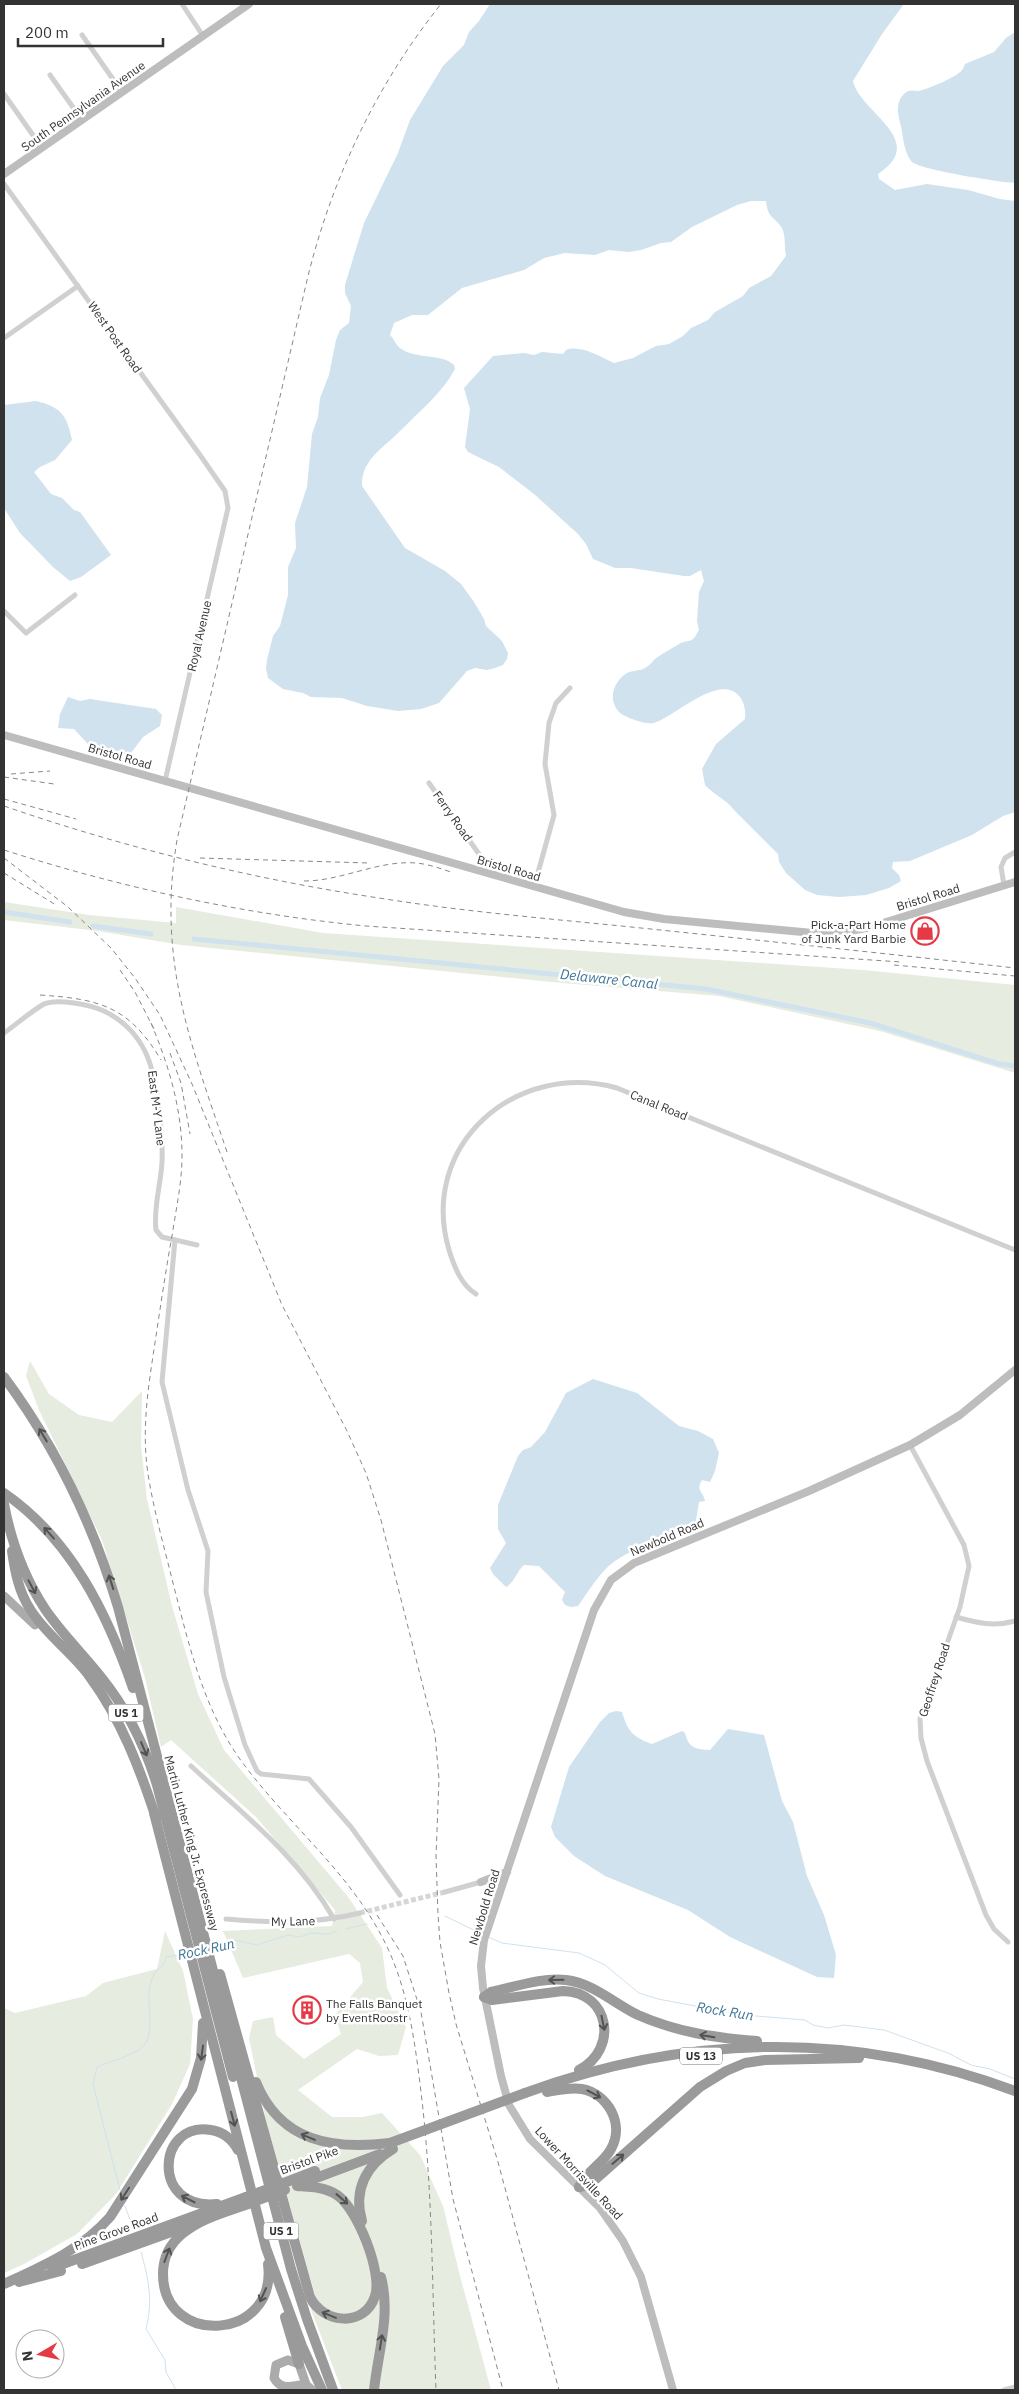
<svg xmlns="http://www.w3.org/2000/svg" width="1019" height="2394" font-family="'IBM Plex Sans',sans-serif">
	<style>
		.green { fill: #e6ecdf }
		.water { fill: #cfe2ee }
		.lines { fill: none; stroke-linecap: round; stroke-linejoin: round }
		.stream { stroke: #cfe2ee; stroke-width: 1 }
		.canal { stroke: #cfe2ee; stroke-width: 5 }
		.street-tunnel { stroke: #d6d6d6; stroke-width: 5; stroke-dasharray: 5 2.5; stroke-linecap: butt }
		.street { stroke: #d0d0d0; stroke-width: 5 }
		.secondary { stroke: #bdbdbd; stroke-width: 8 }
		.primary { stroke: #ababab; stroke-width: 9 }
		.highway { stroke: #9a9a9a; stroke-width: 10 }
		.rail { stroke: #888; stroke-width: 1; stroke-dasharray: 5 4; stroke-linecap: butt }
		.highway-bridge { stroke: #9a9a9a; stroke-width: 10 }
		.oneway { stroke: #525252 }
		.labels { text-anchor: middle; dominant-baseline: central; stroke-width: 5; stroke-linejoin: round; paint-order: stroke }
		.shield { fill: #fff; stroke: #707070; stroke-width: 1 }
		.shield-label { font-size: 11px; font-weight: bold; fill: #333 }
		.street-label { font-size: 12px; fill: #333; stroke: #fff }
		.poi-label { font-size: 12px; fill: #333; stroke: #fff; text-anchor: end }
		.water-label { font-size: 14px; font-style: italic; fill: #3f7597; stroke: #fff }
	</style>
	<rect width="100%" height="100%" fill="#fff"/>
	<g class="green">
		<polygon points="4,902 89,915 176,923 176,907 323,933 863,970 1015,985 1015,1073 880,1031 719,996 562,983 181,945 98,931 4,920"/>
		<polygon points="30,1361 49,1394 79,1415 112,1422 142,1391 141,1446 147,1499 172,1606 198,1694 224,1750 349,1898 382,1948 387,1988 406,2027 398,2055 379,2056 357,2049 298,2090 332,2117 363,2117 382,2113 420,2155 443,2206 460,2276 491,2390 342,2390 311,2310 315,2295 265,2116 249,2038 253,2021 273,2017 276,2035 304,2059 341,2034 335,2015 363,1982 360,1963 349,1954 243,1978 223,1931 332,1926 335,1910 256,1817 171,1740 161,1747 145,1678 102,1540 39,1410 26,1376"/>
		<polygon points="165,1931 183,1971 193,2019 190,2064 172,2104 116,2194 77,2234 24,2264 4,2273 4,2008 15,2013 86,1996 103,1983 157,1969"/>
	</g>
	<g class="water">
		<path d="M 490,4 L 904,4 L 882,34 L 853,81 C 859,112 930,140 878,174 L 879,179 L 895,190 L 927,184 L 968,190 L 1000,199 L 1015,201 L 1015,812 L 1003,816 L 972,835 L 910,861 L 893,862 L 892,868 L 899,875 L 901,881 L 889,888 L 866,895 L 839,897 L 817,895 L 805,890 L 786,873 L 779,862 L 778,854 L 734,810 C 726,799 714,795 705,785 L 702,769 L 716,744 L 745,719 C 746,711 744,700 738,695 C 718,674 674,717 654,723 C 646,725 624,717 619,712 C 607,699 614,681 627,673 C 633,670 640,671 645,668 C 649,666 651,663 654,660 C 661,654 671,649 679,644 C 683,641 689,642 693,639 C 696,637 697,632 699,630 L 697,622 L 699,592 L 704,581 L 701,570 L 690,576 L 684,576 L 631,568 L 615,568 L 593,559 L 586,544 L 578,534 L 534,494 L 499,467 L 468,452 L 465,447 L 470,409 L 464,388 L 493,356 L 524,353 L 534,355 L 542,352 L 563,354 L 566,350 C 580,344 601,357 614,363 L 633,358 L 656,346 L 669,344 L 683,336 L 691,328 L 708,320 L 715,312 L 743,296 L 749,288 L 771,276 L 786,256 C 784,247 786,236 782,228 C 773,215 768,219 766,201 L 751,201 L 737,205 L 692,227 L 671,242 L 661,243 L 641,250 L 629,252 L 609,250 L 595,255 L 565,253 L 544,258 L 524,270 L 462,288 L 428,315 L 412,315 L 394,323 L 390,335 C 394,339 396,345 400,348 C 416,360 442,353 454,365 L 455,369 C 443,392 419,412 401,430 C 385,447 361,459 362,486 L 405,548 L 445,571 L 461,584 L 474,602 L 484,619 L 486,626 L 502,641 L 508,653 L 507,659 L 503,665 L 495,668 L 487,670 L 475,668 L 467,671 L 439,703 L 421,709 L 398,711 L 367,706 L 342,698 L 311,697 L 303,693 L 283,689 L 268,678 L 266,669 L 267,660 L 273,636 L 280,626 L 288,595 L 288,567 L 296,548 L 295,523 L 307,487 L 312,434 L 318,417 L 320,398 L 329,375 L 336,340 L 340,330 L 349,323 L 351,306 L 345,293 L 345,285 L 364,223 L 398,153 L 410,120 L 443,66 L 464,45 L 469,32 L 479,21 Z"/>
		<path d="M 1015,32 L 1015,183 C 1000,182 921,170 912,162 C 904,153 903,137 901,126 C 898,115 895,103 904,94 C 909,89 913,91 918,91 C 926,90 959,76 962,70 C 964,68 964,66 965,64 L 994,52 L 1006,38 Z"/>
		<path d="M 36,401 C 61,407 67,415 72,440 L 55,460 L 40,467 L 34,472 L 51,494 L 62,498 L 74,510 L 80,512 L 111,555 L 81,577 L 70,581 L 53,567 L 20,533 L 4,508 L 4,405 Z"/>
		<polygon points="68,697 80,701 90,699 156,709 162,715 160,726 143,737 131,753 117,755 98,745 88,744 74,729 58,728 60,714"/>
		<path d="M 593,1379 L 637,1393 L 679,1426 L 698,1431 L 713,1439 L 719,1453 L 715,1471 L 710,1482 L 702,1480 C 695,1491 704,1492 705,1501 L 699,1502 L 695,1526 C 669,1536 639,1545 615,1561 C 600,1571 589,1591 578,1606 L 571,1607 L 565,1605 L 562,1600 L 565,1592 L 539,1566 L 524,1565 C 517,1571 514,1583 506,1587 L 493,1574 L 490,1568 L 506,1543 L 498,1529 L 498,1505 L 518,1456 L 523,1450 L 531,1447 L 545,1432 L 566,1393 Z"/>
		<path d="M 616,1711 L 622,1712 C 628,1732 633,1737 652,1744 L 682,1731 L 685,1733 C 689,1749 696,1749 710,1750 L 728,1729 L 764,1735 L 782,1801 L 793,1822 L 807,1876 L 824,1915 L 836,1955 L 834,1978 L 817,1977 L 730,1937 L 688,1910 L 605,1876 L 574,1856 L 555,1837 L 551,1827 L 569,1767 L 600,1722 L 609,1713 Z"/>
	</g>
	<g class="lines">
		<g class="stream">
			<polyline points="445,1916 482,1934"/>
			<polyline points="346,1929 367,1924"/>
			<polyline points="488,1937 502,1943 579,1953 605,1965 639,1993 658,1999 744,2015 805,2020 813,2025 828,2028 844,2025 884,2030 948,2053 971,2065 990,2069 1015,2079"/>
			<polyline points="211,1948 235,1940 257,1945 288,1935 300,1937 311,1933 328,1934 337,1931"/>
			<path d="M 120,2190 L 93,2084 L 97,2067 C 110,2061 129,2057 140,2049 C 164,2032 133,1984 164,1964 L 166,1957 L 185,1954"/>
			<polyline points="125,2206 133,2228"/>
			<path d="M 141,2252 C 149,2281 153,2300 146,2329 L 165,2360 L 166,2372 L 176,2390"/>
		</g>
		<g class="canal">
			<polyline points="4,912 70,922"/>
			<polyline points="93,926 151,934"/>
			<polyline points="194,939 706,989 870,1023 999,1064 1015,1066"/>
		</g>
		<polyline class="street-tunnel" points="360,1913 445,1892"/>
		<g class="street">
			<polyline points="182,4 203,36"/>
			<polyline points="82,35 122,92"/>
			<polyline points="50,75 82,120"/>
			<polyline points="4,94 42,148"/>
			<polyline points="4,184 200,455 225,491 228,508 165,781"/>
			<polyline points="4,338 78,286"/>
			<polyline points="4,611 26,633 75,595"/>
			<polyline points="429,783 493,874"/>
			<polyline points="1004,885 1001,867 1005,858 1015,852"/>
			<polyline points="534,887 554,815 545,764 549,723 556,703 570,688"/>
			<path d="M 4,1033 C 17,1024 30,1012 44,1004 C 57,998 91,1005 104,1011 C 145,1031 154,1066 159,1108 C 161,1126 163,1144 162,1162 C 161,1184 153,1208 156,1230 L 162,1237 L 197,1245"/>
			<polyline points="175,1240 162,1382 188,1490 208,1551 206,1592 224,1677 245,1745 257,1771 261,1774 309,1779 351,1827 400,1895"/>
			<path d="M 476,1294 C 461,1285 454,1266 449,1250 C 418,1145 516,1060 617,1088 L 1015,1250"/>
			<polyline points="910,1445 964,1545 969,1566 960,1607 920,1719 921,1738 927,1761 986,1915 994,1929 1008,1942"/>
			<path d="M 956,1617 C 977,1623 994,1627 1015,1621"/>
			<path d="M 191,1766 C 243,1814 298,1856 334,1919"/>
			<polyline points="445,1892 481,1882"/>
			<path d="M 226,1919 C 271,1923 315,1924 360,1913"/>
			<polyline points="1004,2390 1015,2387"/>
		</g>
		<g class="secondary">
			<polyline points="4,174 249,4"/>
			<polyline points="4,735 624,912 664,919 813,933 843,932 867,928 1015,882"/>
			<polyline points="481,1882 507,1872"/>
			<polyline points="673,2390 641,2277 623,2241 600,2208 530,2139 509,2105 501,2076 483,1988 481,1966 484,1940 594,1610 611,1580 634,1563 809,1491 910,1445 960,1415 1015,1370"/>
		</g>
		<g class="primary">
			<polyline points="4,1596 35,1625"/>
			<path d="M 308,2390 L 299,2364 L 288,2360 L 276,2365 L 274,2378 C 281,2391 293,2386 305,2384 L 312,2390"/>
		</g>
		<g class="highway">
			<path d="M 4,1377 C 56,1447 93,1524 118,1607 L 291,2269 L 307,2319 L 333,2390"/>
			<path d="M 4,1493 C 71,1539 107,1613 133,1688"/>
			<path d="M 4,1504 C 11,1541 24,1577 45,1609 C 62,1634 83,1654 101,1677 C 127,1709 145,1746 157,1785 L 233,2077"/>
			<path d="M 12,1551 C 15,1572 19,1592 30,1609 C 46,1635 73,1653 90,1677 C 121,1719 140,1769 156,1818"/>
			<polyline points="154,1813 266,2248 302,2346 322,2390"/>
			<path d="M 220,1974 L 310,2297 C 323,2324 365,2328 375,2296 C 383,2273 357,2208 337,2195 C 325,2187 311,2187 297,2186"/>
			<path d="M 484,1997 L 491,1992 C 515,1987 542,1977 566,1980 C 593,1983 615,2004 638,2015 C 677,2032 715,2038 757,2041"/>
			<path d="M 484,1997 L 492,2000 L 563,1991 C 610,1992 619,2049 579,2070"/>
			<path d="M 256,2082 C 280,2142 333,2150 390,2143"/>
			<path d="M 547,2092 C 558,2090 570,2087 582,2089 C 608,2094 625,2124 611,2149 C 603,2164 586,2171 579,2187"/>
			<path d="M 525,2093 C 687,2034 853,2030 1015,2091"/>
			<polyline points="284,2183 315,2171"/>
			<polyline points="300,2184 380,2154"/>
			<polyline points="579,2187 589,2185 700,2087 726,2071 745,2063 765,2060 859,2058"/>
			<path d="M 217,2204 C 150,2211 157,2120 211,2130 C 224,2132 232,2139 238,2150"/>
			<path d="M 248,2204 C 226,2212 201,2218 182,2234 C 170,2244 163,2258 163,2274 C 163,2348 278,2341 268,2264"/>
			<path d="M 362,2221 C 353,2190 366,2165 393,2149"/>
			<polyline points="82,2264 188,2226"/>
			<polyline points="52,2268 246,2197"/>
			<polyline points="19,2282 61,2271"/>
			<path d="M 4,2284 C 43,2266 81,2250 110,2217 L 192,2089 L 201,2058 L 203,2023"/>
			<polyline points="285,2317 299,2364"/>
			<path d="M 374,2390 C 378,2352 391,2315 381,2277"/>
		</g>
		<g class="rail">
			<polyline points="11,774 50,771"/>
			<polyline points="4,777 54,784"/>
			<polyline points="4,799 76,819"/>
			<path d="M 4,806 C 126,848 252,879 379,898 C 466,912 553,919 641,928 C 766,941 890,954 1015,968"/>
			<path d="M 4,850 C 123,888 242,914 366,926 L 901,962"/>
			<polyline points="4,858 68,907 111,948 135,978 160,1015 192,1084 282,1305 347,1431 366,1473 381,1520 435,1734 439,1779 436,1856 438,1914 440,1942 449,1993 456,2024 498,2162 559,2390"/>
			<polyline points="200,858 369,863"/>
			<polyline points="4,873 56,905"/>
			<path d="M 304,881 C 342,881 378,860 416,863 C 428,864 439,868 451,872"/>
			<polyline points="894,965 1015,976"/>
			<polyline points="120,970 135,992 154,1029"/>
			<path d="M 40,995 C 99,999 129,1006 161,1060"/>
			<path d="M 151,1023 C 169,1066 182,1109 182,1156 C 182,1183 176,1209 172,1236 C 166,1269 161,1303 156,1336 C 149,1383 141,1427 148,1474 C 154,1512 165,1550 174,1587 C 190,1649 204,1710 242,1762 C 290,1827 355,1876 389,1951 C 409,1996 415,2043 421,2092 C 433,2191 432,2291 436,2390"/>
			<polyline points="170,1053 181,1083 190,1134"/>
			<path d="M 227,1152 C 190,1042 157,959 177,840 L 308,276 C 333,176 377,84 441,4"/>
			<polyline points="377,1915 403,1956 421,2012 453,2199 503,2390"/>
		</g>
		<g class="highway-bridge">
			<polyline points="390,2143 525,2093"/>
			<polyline points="246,2197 284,2183"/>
			<polyline points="248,2204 285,2190"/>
		</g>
	</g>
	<defs><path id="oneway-shaft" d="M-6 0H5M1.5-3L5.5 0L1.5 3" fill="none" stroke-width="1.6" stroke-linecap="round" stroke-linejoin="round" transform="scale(1.25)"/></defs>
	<g class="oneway">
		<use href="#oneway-shaft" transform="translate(43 1435) rotate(-121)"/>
		<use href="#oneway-shaft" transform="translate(49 1533) rotate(-132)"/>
		<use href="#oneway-shaft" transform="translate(111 1582) rotate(-108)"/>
		<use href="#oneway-shaft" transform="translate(32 1587) rotate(62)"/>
		<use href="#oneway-shaft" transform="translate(144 1749) rotate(67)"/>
		<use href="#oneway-shaft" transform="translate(556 1980) rotate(179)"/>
		<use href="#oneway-shaft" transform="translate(603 2023) rotate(78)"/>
		<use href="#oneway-shaft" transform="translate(707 2036) rotate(-170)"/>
		<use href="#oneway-shaft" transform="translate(202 2053) rotate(98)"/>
		<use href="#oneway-shaft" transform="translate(594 2094) rotate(28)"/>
		<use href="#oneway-shaft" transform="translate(233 2119) rotate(75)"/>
		<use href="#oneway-shaft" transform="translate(308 2137) rotate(-157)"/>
		<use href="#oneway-shaft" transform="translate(618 2159) rotate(-41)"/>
		<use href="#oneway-shaft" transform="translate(125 2194) rotate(123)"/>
		<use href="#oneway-shaft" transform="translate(188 2199) rotate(-153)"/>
		<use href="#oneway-shaft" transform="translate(342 2199) rotate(41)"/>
		<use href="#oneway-shaft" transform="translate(167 2255) rotate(-69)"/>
		<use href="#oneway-shaft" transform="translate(263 2295) rotate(114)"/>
		<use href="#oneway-shaft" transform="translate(329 2315) rotate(-158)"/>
		<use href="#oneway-shaft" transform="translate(381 2342) rotate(-81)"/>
	</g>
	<defs>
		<g id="shop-ring" transform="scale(1.4375)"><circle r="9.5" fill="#fff" stroke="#e63946" stroke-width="1.5"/><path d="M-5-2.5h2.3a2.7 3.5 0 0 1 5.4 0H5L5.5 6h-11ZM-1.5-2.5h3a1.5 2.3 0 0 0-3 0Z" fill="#e63946"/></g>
		<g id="building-ring" transform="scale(1.4375)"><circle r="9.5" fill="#fff" stroke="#e63946" stroke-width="1.5"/><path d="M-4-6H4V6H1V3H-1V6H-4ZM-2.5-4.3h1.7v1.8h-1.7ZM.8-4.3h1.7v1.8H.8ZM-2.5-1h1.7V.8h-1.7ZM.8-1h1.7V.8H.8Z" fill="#e63946"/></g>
	</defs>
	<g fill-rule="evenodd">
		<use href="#shop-ring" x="925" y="931"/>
		<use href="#building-ring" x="307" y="2010"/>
	</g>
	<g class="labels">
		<g class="shield">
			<rect x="108.5" y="1704.5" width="35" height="17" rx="4"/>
			<rect x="680" y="2047.5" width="42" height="17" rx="4"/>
			<rect x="263.5" y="2222.5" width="35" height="17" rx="4"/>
		</g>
		<g class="shield-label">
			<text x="126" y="1713">US 1</text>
			<text x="701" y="2056">US 13</text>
			<text x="281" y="2231">US 1</text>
		</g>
		<g class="street-label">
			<text transform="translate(83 106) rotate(-35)">South Pennsylvania Avenue</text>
			<text transform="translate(115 337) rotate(55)">West Post Road</text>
			<text transform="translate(199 636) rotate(-77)">Royal Avenue</text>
			<text transform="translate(120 756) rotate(16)">Bristol Road</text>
			<text transform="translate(453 816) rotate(55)">Ferry Road</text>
			<text transform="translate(509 868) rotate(16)">Bristol Road</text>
			<text transform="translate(928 897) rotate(-17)">Bristol Road</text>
			<text transform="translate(659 1105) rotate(22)">Canal Road</text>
			<text transform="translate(157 1108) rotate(83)">East M-Y Lane</text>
			<text transform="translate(667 1537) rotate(-23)">Newbold Road</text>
			<text transform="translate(934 1680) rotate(-72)">Geoffrey Road</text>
			<text transform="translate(192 1843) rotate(75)">Martin Luther King Jr. Expressway</text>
			<text transform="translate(484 1907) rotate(-73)">Newbold Road</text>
			<text transform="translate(293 1921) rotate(-1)">My Lane</text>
			<text transform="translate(309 2160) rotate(-20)">Bristol Pike</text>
			<text transform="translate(579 2173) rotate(47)">Lower Morrisville Road</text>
			<text transform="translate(116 2231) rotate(-20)">Pine Grove Road</text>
		</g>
		<g class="poi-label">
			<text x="906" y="924">Pick-a-Part Home<tspan x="906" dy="14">of Junk Yard Barbie</tspan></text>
			<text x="326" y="2003" text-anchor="start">The Falls Banquet<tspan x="326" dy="14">by EventRoostr</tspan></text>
		</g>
		<g class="water-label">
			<text transform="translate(609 979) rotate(6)">Delaware Canal</text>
			<text transform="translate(206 1949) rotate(-12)">Rock Run</text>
			<text transform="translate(725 2011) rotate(9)">Rock Run</text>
		</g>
	</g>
	<rect width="1019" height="2394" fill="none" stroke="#333333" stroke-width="10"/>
	<g transform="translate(40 2354) rotate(261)"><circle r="24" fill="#ffffff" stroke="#adadad"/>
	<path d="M0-4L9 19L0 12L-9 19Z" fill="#e63946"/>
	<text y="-8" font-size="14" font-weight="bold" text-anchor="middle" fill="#333333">N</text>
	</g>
	<path d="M18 38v8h145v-8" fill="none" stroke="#333333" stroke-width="2.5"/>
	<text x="25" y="38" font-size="15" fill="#333333" stroke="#ffffff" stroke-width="4" paint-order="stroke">200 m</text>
</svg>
